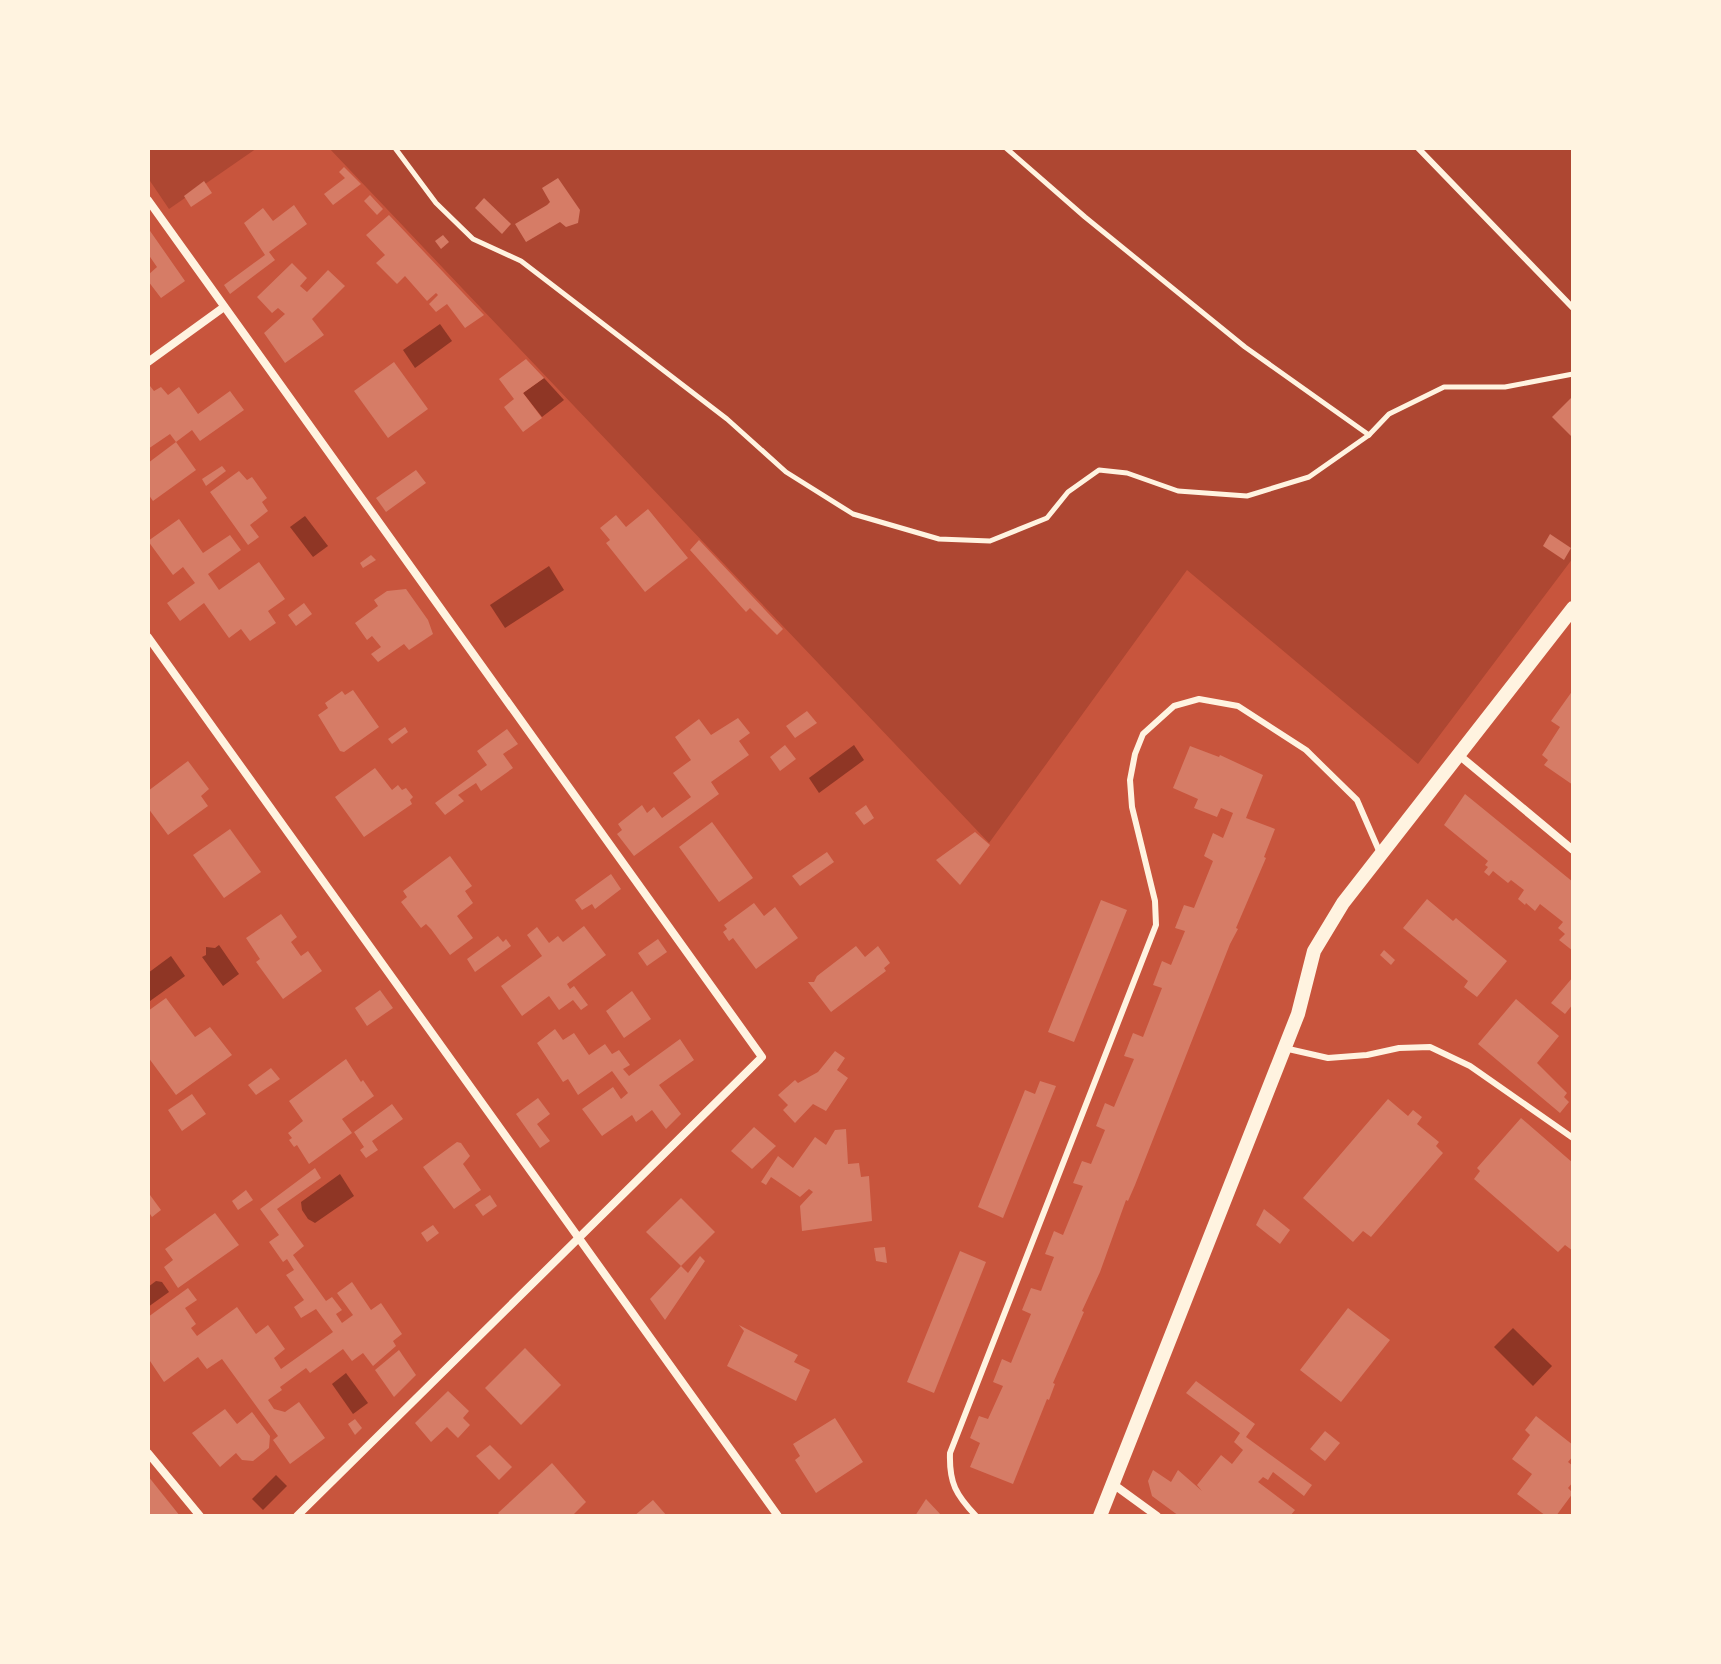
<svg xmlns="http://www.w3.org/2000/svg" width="1721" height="1664" font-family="'Exo 2',sans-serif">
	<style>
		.green { fill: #ae4732 }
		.water { fill: #8f3625 }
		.building { fill: #d67c66 }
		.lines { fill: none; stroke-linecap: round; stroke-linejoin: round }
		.path { stroke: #fff3e0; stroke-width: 5 }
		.service { stroke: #fff3e0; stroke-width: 6 }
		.minor { stroke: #fff3e0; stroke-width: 8 }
		.tertiary { stroke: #fff3e0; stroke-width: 14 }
	</style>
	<rect width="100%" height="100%" fill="#c8553d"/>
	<g class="green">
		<polygon points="148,148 257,148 169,209 148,178"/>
		<polygon points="329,148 1573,148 1573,558 1418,764 1187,570 989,843"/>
	</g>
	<g class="water">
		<polygon points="440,324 452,341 415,368 403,350"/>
		<polygon points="544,378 564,400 542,417 523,393"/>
		<polygon points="305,516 328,546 313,557 290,527"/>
		<polygon points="549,566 564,590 505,628 490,605"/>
		<polygon points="854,745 864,760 819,793 809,778"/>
		<polygon points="219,945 239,974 223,986 202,957 206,955 206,947 215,948"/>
		<polygon points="171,956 185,976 150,1001 148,973"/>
		<polygon points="340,1174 354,1196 315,1223 308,1219 302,1210 301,1202"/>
		<polygon points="156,1281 162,1282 169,1292 148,1307 148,1287"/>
		<polygon points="1513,1328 1552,1366 1533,1386 1494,1347"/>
		<polygon points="346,1373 368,1403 353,1414 332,1384"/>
		<polygon points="276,1475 287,1486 263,1510 252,1499"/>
	</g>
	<g class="building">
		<polygon points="344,167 361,184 333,205 324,194 345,178 339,172"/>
		<polygon points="558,178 580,210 578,223 566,227 560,222 526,242 515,224 547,205 550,202 542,188"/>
		<polygon points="204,181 212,193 191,207 184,196"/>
		<polygon points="370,195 383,209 377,215 364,201"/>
		<polygon points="484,198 511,224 502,234 475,208"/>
		<polygon points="294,205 307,224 269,252 275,260 230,294 224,285 265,255 244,223 263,208 273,221"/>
		<polygon points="389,215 463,293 484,315 465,328 447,304 436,312 429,304 438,295 436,293 427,301 405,276 397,284 376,263 385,255 366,235"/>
		<polygon points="148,228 185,281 161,298 148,281 148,275 157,267 148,254"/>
		<polygon points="443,235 449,242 441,249 435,241"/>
		<polygon points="292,263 307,278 300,286 307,292 328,270 345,286 312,319 324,335 285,363 264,333 285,314 278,308 272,313 257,297"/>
		<polygon points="526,359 544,378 523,393 542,418 523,432 504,407 514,399 499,379"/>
		<polygon points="394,362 428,409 388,438 354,391"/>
		<polygon points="150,386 154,391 161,387 168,395 179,387 198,414 230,391 244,410 200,441 192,430 176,442 170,434 148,449 148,388"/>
		<polygon points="1573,396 1573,438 1552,417"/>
		<polygon points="176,442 196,470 153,501 148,494 148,463"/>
		<polygon points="222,466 226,471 206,486 202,479"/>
		<polygon points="416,470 426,483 386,512 376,498"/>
		<polygon points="239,471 247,480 252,477 267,498 262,502 268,511 250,525 259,537 248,545 210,492"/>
		<polygon points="648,509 688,558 645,592 606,543 610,540 600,528 616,515 626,527"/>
		<polygon points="179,519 203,553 230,535 241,550 208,574 219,590 259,562 285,599 268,611 276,623 250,641 241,629 229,638 204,603 180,621 167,603 195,583 183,567 173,575 148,541"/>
		<polygon points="1550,534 1571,548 1564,560 1543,546"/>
		<polygon points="699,540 783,629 777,635 750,608 746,612 690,550"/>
		<polygon points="371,555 376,560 363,568 360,563"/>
		<polygon points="406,589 428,620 433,634 409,650 404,644 378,662 371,654 381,647 372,636 367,640 355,623 378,606 374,600 387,591"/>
		<polygon points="304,603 312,614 296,626 288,615"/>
		<polygon points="353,690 379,727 344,752 340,751 318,715 328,708 325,703 342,691 345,695"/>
		<polygon points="1573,690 1573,785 1544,765 1548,760 1542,755 1560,727 1551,721"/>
		<polygon points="807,711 817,723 795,738 786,726"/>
		<polygon points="738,718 750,733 739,741 749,755 711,782 719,794 634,856 617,834 622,830 618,824 642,805 647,813 654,807 662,818 691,797 673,773 691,760 675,737 699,719 711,735"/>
		<polygon points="405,727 408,732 392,744 388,739"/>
		<polygon points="507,729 518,744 503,754 513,768 481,791 476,783 458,795 464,801 445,815 435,803 487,765 477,751"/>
		<polygon points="785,745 796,759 780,771 770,757"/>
		<polygon points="1190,746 1219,757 1220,755 1263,775 1246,818 1275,829 1264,857 1266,858 1236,928 1238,929 1230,944 1135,1185 1128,1201 1126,1200 1100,1272 1082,1311 1084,1312 1053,1383 1055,1384 1049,1400 1047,1399 1013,1484 970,1467 980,1443 970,1438 979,1416 988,1419 1003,1386 993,1382 1002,1359 1011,1363 1031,1314 1022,1310 1031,1288 1041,1291 1054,1257 1045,1254 1054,1231 1063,1235 1083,1186 1073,1183 1082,1161 1091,1164 1105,1130 1096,1126 1105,1103 1114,1107 1134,1059 1124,1056 1133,1033 1143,1037 1162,988 1153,985 1162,961 1171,965 1185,931 1175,928 1184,905 1194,908 1213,861 1204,856 1213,833 1223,838 1233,813 1221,808 1217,817 1194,808 1198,799 1173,788"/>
		<polygon points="188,761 209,789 201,796 208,806 168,835 148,808 148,791"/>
		<polygon points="375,768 392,790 398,785 402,790 406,788 413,797 410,800 412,804 364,837 335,797"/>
		<polygon points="1465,794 1573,882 1573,951 1559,940 1565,934 1558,928 1563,922 1540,904 1535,911 1526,903 1525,905 1518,899 1524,890 1511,880 1508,883 1493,871 1489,876 1484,872 1488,867 1485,865 1488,861 1444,825"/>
		<polygon points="866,805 874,818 864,825 855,813"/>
		<polygon points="712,822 753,878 719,902 679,847"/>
		<polygon points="230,829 261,872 224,898 193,855"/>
		<polygon points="975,832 990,845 960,885 936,860"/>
		<polygon points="827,852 834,862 800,886 792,876"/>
		<polygon points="450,856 472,886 465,891 473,903 457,916 473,938 450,955 431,929 426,924 421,928 401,902 407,897 403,891"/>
		<polygon points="611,874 621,889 595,909 592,904 582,910 575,900"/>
		<polygon points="1427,899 1453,921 1456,918 1507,961 1477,997 1464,987 1468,981 1403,928"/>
		<polygon points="1101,900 1127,910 1074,1042 1048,1032"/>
		<polygon points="754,903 764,916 775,907 798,938 756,969 733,938 729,941 723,932 727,929 724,925"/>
		<polygon points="281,914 297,937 291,942 301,956 308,951 322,971 283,999 256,962 260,959 246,938"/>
		<polygon points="584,926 606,955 567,984 570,989 574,986 588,1005 581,1010 573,1000 559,1010 549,996 522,1016 501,986 542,956 527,935 537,927 549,943 558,936 563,942"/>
		<polygon points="498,936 503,942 506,939 511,946 475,972 467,959"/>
		<polygon points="658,939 667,952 647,966 638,953"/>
		<polygon points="856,946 865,957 878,946 890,963 884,968 886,971 831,1012 808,982 814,982 817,976"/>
		<polygon points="1384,950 1395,960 1391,965 1380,955"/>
		<polygon points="1573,977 1573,1004 1565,1014 1551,1003"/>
		<polygon points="380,990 393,1008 367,1026 355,1008"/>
		<polygon points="632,991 651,1019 624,1038 606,1011"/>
		<polygon points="166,998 195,1037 210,1027 232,1055 176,1095 148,1057 148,1011"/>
		<polygon points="1516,999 1559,1036 1537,1063 1567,1093 1564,1097 1569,1102 1560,1113 1478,1044"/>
		<polygon points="555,1029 563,1040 574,1033 589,1055 605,1044 612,1054 619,1050 630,1065 623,1069 629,1076 680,1039 694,1060 659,1085 681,1114 666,1129 652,1110 636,1122 632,1115 602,1136 582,1109 613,1087 621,1099 628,1093 612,1071 578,1095 568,1079 563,1082 537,1043"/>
		<polygon points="835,1051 845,1058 837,1070 848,1078 826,1111 813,1104 795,1123 783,1110 788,1105 778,1095 795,1080 798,1083 818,1072"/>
		<polygon points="346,1059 361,1082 363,1080 374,1096 342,1119 352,1133 309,1164 297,1145 294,1147 289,1140 292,1138 288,1133 303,1121 289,1101"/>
		<polygon points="271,1068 280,1079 256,1095 248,1085"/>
		<polygon points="1040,1081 1056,1086 1003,1218 978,1207 1025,1090 1035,1094"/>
		<polygon points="192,1094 206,1114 182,1131 168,1110"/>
		<polygon points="538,1098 550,1114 537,1124 550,1141 540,1148 516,1114"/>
		<polygon points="1388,1099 1408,1116 1413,1110 1422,1117 1417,1124 1439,1142 1436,1146 1443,1153 1371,1237 1363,1231 1353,1242 1303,1198"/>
		<polygon points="392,1104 403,1119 372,1141 378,1150 366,1158 360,1150 364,1147 354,1132"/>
		<polygon points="1521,1118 1573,1163 1573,1251 1565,1245 1558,1252 1474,1179 1480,1171 1477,1168"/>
		<polygon points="754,1127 776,1146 752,1169 731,1151"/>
		<polygon points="846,1129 848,1164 859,1163 861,1177 869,1176 872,1221 802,1231 800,1206 813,1192 809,1189 800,1197 771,1177 766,1185 761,1182 778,1156 793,1168 815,1137 826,1145 835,1130"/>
		<polygon points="457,1142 461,1143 470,1156 463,1164 481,1190 454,1209 423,1167"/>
		<polygon points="315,1168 321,1178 277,1209 304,1246 293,1255 326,1301 332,1297 342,1310 336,1314 342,1323 353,1315 337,1293 352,1282 371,1310 381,1303 402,1334 393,1341 396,1346 373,1366 363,1353 352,1361 343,1349 310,1373 306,1368 280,1387 282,1390 268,1400 274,1409 285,1412 299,1402 325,1438 290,1464 273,1440 278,1436 222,1359 207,1369 198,1357 164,1382 148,1358 148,1317 188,1288 197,1300 185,1308 196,1324 191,1328 197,1336 237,1307 256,1334 268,1325 285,1349 274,1358 281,1369 333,1332 316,1309 301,1318 294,1307 304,1300 286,1275 294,1270 287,1259 283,1262 269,1242 279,1235 260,1209"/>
		<polygon points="246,1190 253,1200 238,1210 232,1201"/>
		<polygon points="150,1195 161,1210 152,1217 148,1211 148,1196"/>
		<polygon points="490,1195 497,1206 483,1216 475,1205"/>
		<polygon points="681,1198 715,1232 681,1266 646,1232"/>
		<polygon points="1264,1209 1290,1230 1280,1244 1256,1225"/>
		<polygon points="215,1213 239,1245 178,1288 164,1267 173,1260 165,1249"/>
		<polygon points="433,1225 439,1233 427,1242 421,1233"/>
		<polygon points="885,1247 887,1263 876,1261 874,1248"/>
		<polygon points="960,1251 986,1262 934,1393 907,1382"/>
		<polygon points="700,1256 705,1261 665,1320 650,1299 681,1266 688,1273"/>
		<polygon points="1348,1308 1390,1340 1341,1402 1300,1370"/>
		<polygon points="739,1325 798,1355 794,1362 810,1370 796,1401 727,1366 744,1331"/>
		<polygon points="525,1348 561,1385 521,1425 485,1388"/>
		<polygon points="399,1350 416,1375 394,1397 375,1370"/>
		<polygon points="1196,1381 1255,1424 1246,1437 1312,1485 1304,1496 1273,1472 1268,1480 1263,1477 1258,1482 1295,1510 1290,1516 1179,1516 1152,1496 1148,1481 1153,1470 1171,1482 1178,1470 1202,1491 1197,1485 1221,1455 1232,1464 1243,1450 1234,1442 1240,1433 1186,1393"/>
		<polygon points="448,1391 469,1411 463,1418 470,1425 458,1438 447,1427 431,1442 415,1423"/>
		<polygon points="225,1409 237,1424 252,1412 270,1436 269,1448 253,1461 242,1460 236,1453 220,1467 192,1433"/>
		<polygon points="1536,1416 1573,1445 1573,1456 1568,1462 1573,1466 1573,1482 1568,1488 1573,1493 1556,1516 1546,1516 1517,1494 1532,1474 1512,1459 1530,1435 1525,1430"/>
		<polygon points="835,1418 863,1462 816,1493 795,1460 800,1456 793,1444"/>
		<polygon points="355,1419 362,1428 355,1435 348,1424"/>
		<polygon points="1325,1431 1340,1443 1325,1461 1310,1449"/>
		<polygon points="490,1445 512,1467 499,1480 476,1456"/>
		<polygon points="552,1463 586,1502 572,1516 501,1516 498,1513"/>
		<polygon points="148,1476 180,1516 148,1516"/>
		<polygon points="926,1499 942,1516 915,1516"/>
		<polygon points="653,1500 667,1516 634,1516"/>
	</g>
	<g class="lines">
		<g class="path">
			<polyline points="395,148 436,203 473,239 521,261 727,419 786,472 853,514 939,539 990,541 1047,518 1068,492 1099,470 1127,473 1178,491 1247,496 1309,477 1369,435 1389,414 1444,387 1505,387 1573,374"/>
			<polyline points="1006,148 1085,217 1245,347 1369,435"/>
		</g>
		<g class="service">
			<polyline points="1418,148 1573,308"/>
			<polyline points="1284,1048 1328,1058 1367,1055 1399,1048 1430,1047 1470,1066 1573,1138"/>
			<path d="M 976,1516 C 956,1495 949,1483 950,1453 L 1156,925 L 1155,901 L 1132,807 L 1130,780 L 1135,754 L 1143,734 L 1174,706 L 1199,699 L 1238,706 L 1306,750 L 1357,800 L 1380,853"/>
		</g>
		<g class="minor">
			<polyline points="148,200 762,1057 297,1516"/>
			<polyline points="148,362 224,307"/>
			<polyline points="148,637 778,1516"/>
			<polyline points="1460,756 1573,850"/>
			<polyline points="148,1453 200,1516"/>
			<polyline points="1113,1484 1157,1516"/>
		</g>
		<polyline class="tertiary" points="1100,1516 1298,1014 1314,951 1343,903 1573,608"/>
	</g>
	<rect width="1721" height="1664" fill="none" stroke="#fff3e0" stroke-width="300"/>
</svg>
